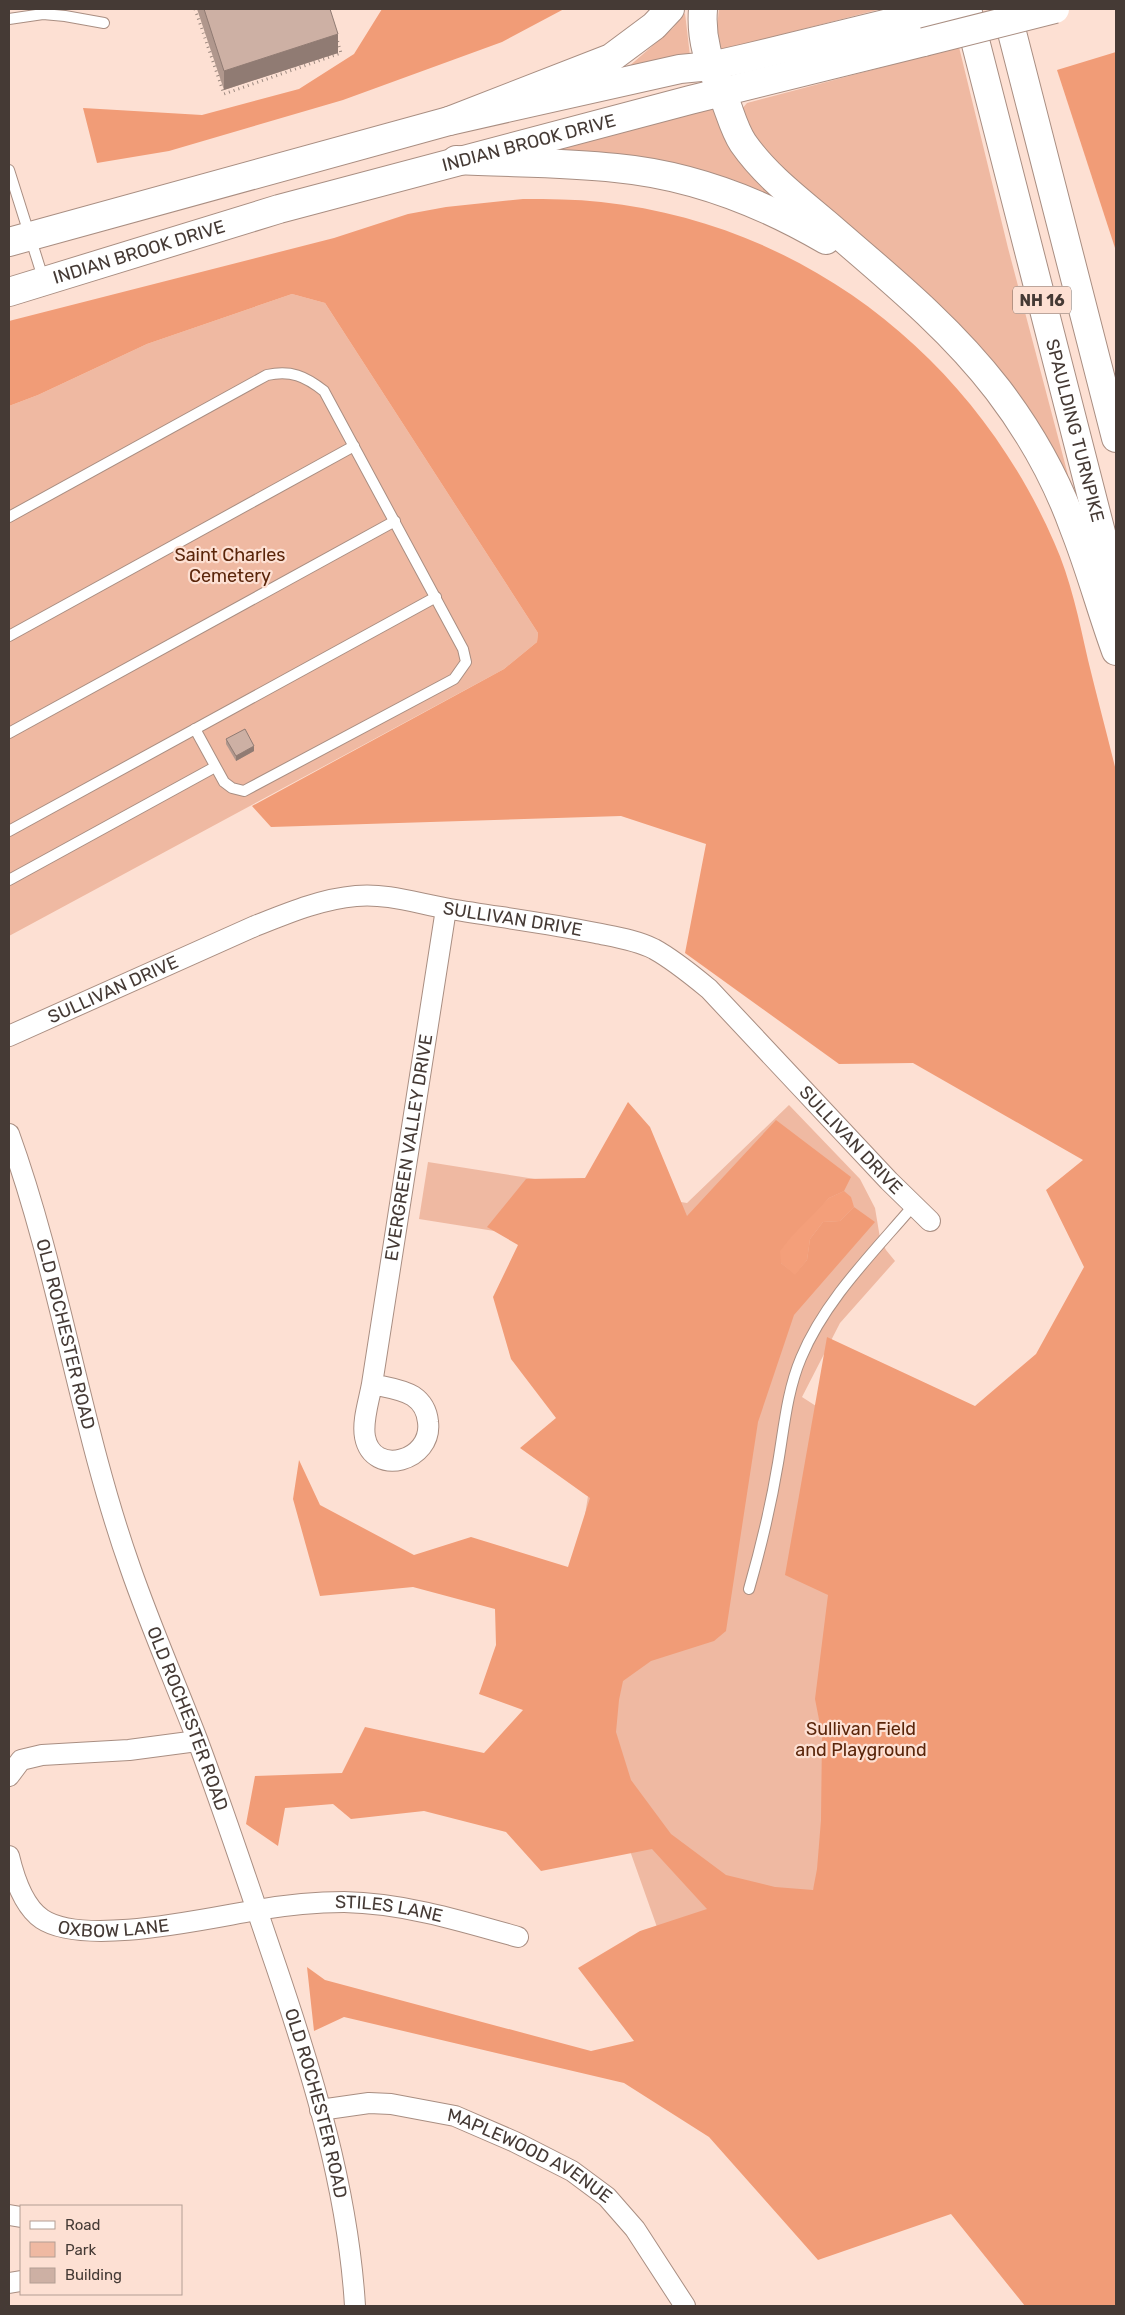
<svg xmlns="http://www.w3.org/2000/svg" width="1125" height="2315" font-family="Rubik,sans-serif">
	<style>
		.green { fill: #efb9a2 }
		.forest { fill: #f19c77 }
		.water { fill: #f49f7a }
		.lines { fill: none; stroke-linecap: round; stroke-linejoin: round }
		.lane-casing { stroke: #a98e82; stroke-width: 12 }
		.street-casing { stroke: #a98e82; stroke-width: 22 }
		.secondary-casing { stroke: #a98e82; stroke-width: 30 }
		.highway-casing { stroke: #a98e82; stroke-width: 30 }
		.path { stroke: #9a877e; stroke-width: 3; stroke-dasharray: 1 4; stroke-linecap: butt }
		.lane { stroke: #fff; stroke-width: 10 }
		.street { stroke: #fff; stroke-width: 20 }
		.secondary { stroke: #fff; stroke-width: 28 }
		.highway { stroke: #fff; stroke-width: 28 }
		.secondary-bridge-casing { stroke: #a98e82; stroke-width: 30; stroke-linecap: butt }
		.secondary-bridge { stroke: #fff; stroke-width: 28 }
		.wall { fill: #b0978d }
		.shaded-wall { fill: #907b73 }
		.building { fill: #cdb0a4; stroke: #907b73 }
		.labels { text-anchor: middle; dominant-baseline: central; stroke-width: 4.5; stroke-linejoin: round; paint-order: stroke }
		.shield { fill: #fde0d3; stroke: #7c6c64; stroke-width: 1 }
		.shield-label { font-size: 16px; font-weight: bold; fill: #453a35 }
		.street-label { font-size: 18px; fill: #453a35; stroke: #fde0d3 }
		.park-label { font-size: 18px; fill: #5a250a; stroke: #fde0d3 }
	</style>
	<rect width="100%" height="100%" fill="#fde0d3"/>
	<g class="green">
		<polygon points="719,9 881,9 721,50 717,27"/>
		<polygon points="685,13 690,56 619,75 673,28"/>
		<polygon points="959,47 1008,248 1068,475 1062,477 1046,449 762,155 741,110 747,103"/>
		<polygon points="713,108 716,110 784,200 558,151 559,148"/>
		<polygon points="292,294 325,303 538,633 537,642 504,669 9,936 9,406 38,395 147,344"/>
		<polygon points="789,1105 860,1179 875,1208 880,1238 886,1250 895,1261 840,1323 802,1397 991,1519 1116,1285 714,2088 562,1659 627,1252 419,1219 428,1162 687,1203"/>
	</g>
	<g class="forest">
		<polygon points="382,9 564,9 502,42 343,100 169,151 97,163 83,108 202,115 299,89 354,54"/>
		<polygon points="1116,52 1116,251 1057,70"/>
		<path d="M 523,199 C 549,199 575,199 601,202 C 804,224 973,356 1054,542 C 1071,580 1079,620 1088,660 C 1097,697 1107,734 1116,771 L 1116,2306 L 1025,2306 L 951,2214 L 818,2260 L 709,2137 L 624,2083 L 344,2017 L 314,2031 L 307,1967 L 325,1980 L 591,2051 L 634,2041 L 578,1968 L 640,1931 L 707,1909 L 652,1849 L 541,1871 L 506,1832 L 424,1811 L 351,1819 L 333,1804 L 285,1808 L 278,1846 L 246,1824 L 255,1776 L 342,1773 L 365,1727 L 484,1753 L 523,1710 L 479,1694 L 496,1645 L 495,1609 L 413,1587 L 320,1596 L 293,1499 L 299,1460 L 320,1505 L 414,1555 L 471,1537 L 568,1567 L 590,1498 L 520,1448 L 556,1418 L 511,1359 L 493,1297 L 518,1245 L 487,1227 L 526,1179 L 585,1178 L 628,1102 L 650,1127 L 687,1216 L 776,1120 L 851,1177 L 844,1191 L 829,1198 L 814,1215 L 781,1263 L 795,1274 L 807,1260 L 810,1239 L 823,1222 L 840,1221 L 854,1207 L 875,1222 L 794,1315 L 758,1422 L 726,1631 L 714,1641 L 651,1661 L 623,1681 L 619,1700 L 616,1732 L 631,1780 L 671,1834 L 726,1875 L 775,1887 L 813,1890 L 817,1869 L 821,1820 L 822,1735 L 815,1699 L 828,1595 L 785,1575 L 827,1337 L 975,1406 L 1036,1354 L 1084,1267 L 1046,1190 L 1083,1160 L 913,1063 L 839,1064 L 685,953 L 706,844 L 621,816 L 271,827 L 252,806 L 504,669 L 537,642 L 538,633 L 325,303 L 292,294 L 147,344 L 38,395 L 9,406 L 9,321 L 334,238 L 408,214 L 446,207 Z"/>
	</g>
	<polygon class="water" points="844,1191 851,1197 854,1207 840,1221 823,1222 810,1239 807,1260 795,1275 781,1263 780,1251 791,1237 829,1198"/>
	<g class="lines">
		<g class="lane-casing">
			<g id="lane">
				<polyline points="9,19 43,14 65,16 104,23"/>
				<polyline points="9,170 44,281"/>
				<path d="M 9,517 L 267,375 C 291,370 305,376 324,391 L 463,649 L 466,662 L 454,679 L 244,791 L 232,788 L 224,782 L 195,729"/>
				<polyline points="9,636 354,446"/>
				<polyline points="9,733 395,521"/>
				<polyline points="9,831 436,597"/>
				<polyline points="9,880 215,767"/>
				<path d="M 749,1589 C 761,1547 771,1505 778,1463 C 784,1428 787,1391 801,1358 C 825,1300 873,1253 913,1206"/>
			</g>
		</g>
		<g class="street-casing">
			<g id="street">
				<path id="s1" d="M 9,1036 L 255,926 C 288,913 321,899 356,896 C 388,893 419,904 450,909 C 498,917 547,923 596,933 C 615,937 636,940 654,949 C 674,960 692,975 709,989 L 889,1181 L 930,1221"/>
				<path id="s2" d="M 9,1134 C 60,1275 80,1426 130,1567 C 150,1625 175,1682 197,1739 C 225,1814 250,1890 276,1966 C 313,2075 348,2190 355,2306"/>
				<path id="s3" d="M 372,1384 C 385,1387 402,1389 413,1396 C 422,1402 427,1411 428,1422 C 433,1461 373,1478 365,1437 C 362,1421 369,1401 372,1384 L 446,909"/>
				<polyline points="9,1776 21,1760 42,1755 129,1750 197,1741"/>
				<path id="s4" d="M 9,1856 C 14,1877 23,1906 42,1919 C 84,1947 208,1918 257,1910 C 286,1905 315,1902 344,1902 C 403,1903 462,1921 518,1937"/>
				<path id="s5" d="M 320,2110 L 369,2103 L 391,2104 L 455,2116 L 515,2142 L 572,2171 L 607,2197 L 635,2229 L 685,2306"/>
				<polyline points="9,2215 21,2217"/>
				<polyline points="9,2283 21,2281"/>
			</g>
		</g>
		<g class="secondary-casing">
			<g id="secondary">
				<polyline points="9,242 449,121 680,69 711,66 746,58 946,9"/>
				<path id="s6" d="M 9,292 L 279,209 L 690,100 L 924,42"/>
			</g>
		</g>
		<g class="highway-casing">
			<g id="highway">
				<path d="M 703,9 C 700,46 713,70 726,103 C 731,116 735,131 743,143 C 768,179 804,204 837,233 C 894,282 952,330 998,390 C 1030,432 1056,478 1074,528 C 1090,568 1101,610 1116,651"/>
				<path id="s7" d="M 967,9 L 1116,591"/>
				<polyline points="1006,9 1116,438"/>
				<polyline points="449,121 611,58 654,26 670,9"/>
				<path d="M 456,160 C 509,163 563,162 616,168 C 691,175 761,202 826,240"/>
			</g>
		</g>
		<polyline class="path" points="195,9 224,94 341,53 337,39"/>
		<use href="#lane" class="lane"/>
		<use href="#street" class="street"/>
		<use href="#secondary" class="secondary"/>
		<use href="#highway" class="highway"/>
		<g class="secondary-bridge-casing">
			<polyline id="secondary-bridge" points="924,42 1055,9"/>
		</g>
		<use href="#secondary-bridge" class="secondary-bridge"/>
	</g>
	<g class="wall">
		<polygon points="197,9 330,9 338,53 224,90"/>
		<polygon points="226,739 254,751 236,761 226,744"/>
	</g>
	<g class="shaded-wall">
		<polygon points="338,34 338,53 224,90 224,71"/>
		<polygon points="254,746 254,751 236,761 236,756"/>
	</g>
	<g class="building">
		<polygon points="204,9 330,9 338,34 224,71"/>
		<polygon points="245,729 254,746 236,756 226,739"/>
	</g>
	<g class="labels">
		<rect class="shield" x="1013" y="286.5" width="58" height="27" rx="4"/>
		<g class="shield-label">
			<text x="1042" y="300">NH 16</text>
		</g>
		<g class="street-label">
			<text stroke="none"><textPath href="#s6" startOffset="541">INDIAN BROOK DRIVE</textPath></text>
			<text stroke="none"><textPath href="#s6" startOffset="136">INDIAN BROOK DRIVE</textPath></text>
			<text stroke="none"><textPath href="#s7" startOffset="435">SPAULDING TURNPIKE</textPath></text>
			<text stroke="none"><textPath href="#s1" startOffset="534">SULLIVAN DRIVE</textPath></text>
			<text stroke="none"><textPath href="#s1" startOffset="114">SULLIVAN DRIVE</textPath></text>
			<text stroke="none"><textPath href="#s1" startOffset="954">SULLIVAN DRIVE</textPath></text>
			<text stroke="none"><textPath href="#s3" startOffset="466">EVERGREEN VALLEY DRIVE</textPath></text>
			<text stroke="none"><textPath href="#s2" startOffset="208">OLD ROCHESTER ROAD</textPath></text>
			<text stroke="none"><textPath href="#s2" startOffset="612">OLD ROCHESTER ROAD</textPath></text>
			<text stroke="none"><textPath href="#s4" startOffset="424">STILES LANE</textPath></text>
			<text stroke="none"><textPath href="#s4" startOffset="146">OXBOW LANE</textPath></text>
			<text stroke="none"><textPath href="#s2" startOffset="1018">OLD ROCHESTER ROAD</textPath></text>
			<text stroke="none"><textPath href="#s5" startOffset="221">MAPLEWOOD AVENUE</textPath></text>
		</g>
		<g class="park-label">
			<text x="230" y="555">Saint Charles<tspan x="230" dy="21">Cemetery</tspan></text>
			<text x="861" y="1729">Sullivan Field<tspan x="861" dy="21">and Playground</tspan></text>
		</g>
	</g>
	<rect width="1125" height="2315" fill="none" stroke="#453a35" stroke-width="20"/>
	<rect x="20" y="2205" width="162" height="90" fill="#fde0d3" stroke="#b39e94"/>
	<rect x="30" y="2221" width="25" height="8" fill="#ffffff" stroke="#b39e94"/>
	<text x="65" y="2230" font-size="15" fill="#453a35">Road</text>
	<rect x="30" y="2242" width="25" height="15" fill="#efb9a2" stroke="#b39e94"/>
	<text x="65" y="2255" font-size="15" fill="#453a35">Park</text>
	<rect x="30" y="2268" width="25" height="15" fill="#cdb0a4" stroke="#b39e94"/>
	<text x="65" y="2280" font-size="15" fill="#453a35">Building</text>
</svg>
